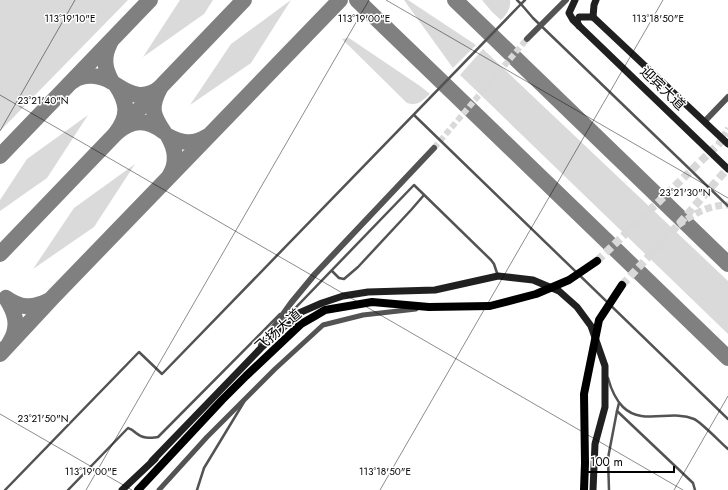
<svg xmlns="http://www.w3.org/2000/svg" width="728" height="490" font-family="Jost,'Noto Sans SC',sans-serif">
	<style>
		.grass { fill: #dadada }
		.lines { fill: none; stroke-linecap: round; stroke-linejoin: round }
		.taxiway { stroke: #808080; stroke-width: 16 }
		.tertiary-tunnel { stroke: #d9d9d9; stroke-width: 6; stroke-dasharray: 6 3; stroke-linecap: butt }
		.secondary-tunnel { stroke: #d9d9d9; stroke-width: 7; stroke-dasharray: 7 3.5; stroke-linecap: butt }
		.primary-tunnel { stroke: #d9d9d9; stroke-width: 8; stroke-dasharray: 8 4; stroke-linecap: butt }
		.service { stroke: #535353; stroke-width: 2.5 }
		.minor { stroke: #535353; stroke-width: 5 }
		.tertiary { stroke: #535353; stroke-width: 6 }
		.secondary { stroke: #202020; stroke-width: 7 }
		.primary { stroke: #000; stroke-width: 8 }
		.ticks { fill: none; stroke: #000; stroke-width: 1; stroke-opacity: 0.45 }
		.labels { text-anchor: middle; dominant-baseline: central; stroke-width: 3; stroke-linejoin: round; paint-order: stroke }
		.street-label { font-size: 14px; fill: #000; stroke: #fff }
		.ticks-label { font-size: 10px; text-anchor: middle; fill: #000; stroke: #fff; stroke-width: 3; stroke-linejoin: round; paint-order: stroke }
	</style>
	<rect width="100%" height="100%" fill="#fff"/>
	<g class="grass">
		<polygon points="0,0 128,0 0,131"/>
		<polygon points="180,0 213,0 204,14 143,57"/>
		<polygon points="291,0 251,63 190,105 231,44"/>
		<polygon points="404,0 408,0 476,45 453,68"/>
		<path d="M 482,0 L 510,0 C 511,8 507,14 501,20 L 492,12 Z"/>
		<path d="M 349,38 L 420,86 L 430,94 C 422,101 418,106 407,103 L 342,39 Z"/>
		<polygon points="483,49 728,281 728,334 460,75"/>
		<polygon points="88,115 47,178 0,211 0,200 27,159"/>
		<polygon points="135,164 94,227 33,269 74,208"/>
	</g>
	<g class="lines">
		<g class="taxiway">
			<polyline points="357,0 728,358"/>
			<polyline points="455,0 728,264"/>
			<path d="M 73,81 C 84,73 100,75 112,82 C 104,68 103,57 110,43"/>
			<path d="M 116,85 C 131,95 144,100 160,88 C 150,107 152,115 164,132 C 147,119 133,119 116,133 C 129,116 128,103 116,85 Z"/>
			<polyline points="0,156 150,0"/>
			<path d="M 170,175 C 178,162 175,148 168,136 C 181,143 193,145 206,137"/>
			<polyline points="0,254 244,0"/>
			<path d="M 10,342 C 20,326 15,312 6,298 C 20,308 32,309 48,301"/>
			<polyline points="0,354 53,297 340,0"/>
		</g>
		<g class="tertiary-tunnel">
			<polyline points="718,145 728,128"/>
			<polyline points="434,148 527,39"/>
		</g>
		<path class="secondary-tunnel" d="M 678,225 C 694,214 708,205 728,205"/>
		<g class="primary-tunnel">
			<polyline points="597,261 728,135"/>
			<polyline points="622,285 678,225 728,168"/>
		</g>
		<g class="service">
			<polyline points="517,0 521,4 525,0"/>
			<polyline points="414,115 728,419"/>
			<polyline points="332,271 339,278 344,279 358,267 411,210 424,195"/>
			<polyline points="276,328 414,185 491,260 494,264 498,276"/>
			<path d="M 608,378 C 611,389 615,399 623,407 C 642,426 671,409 694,419 C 701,422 721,443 728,449"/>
			<polyline points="619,403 617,411 693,483 695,490"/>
			<polyline points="5,490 139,352 162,374 521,4 533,18 728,206"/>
			<path d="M 68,490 L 128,428 C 132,429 133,430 136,433 C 143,439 149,438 158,437 L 280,314"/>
			<polyline points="197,490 204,468 244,402"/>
			<polyline points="609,490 608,458 617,411"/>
		</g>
		<polyline class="minor" points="159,490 207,437 275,369 323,325 363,315 416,309"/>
		<g class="tertiary">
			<polyline points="527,39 566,0"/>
			<polyline points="705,121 728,97"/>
			<polyline points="261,345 291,303 315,274 434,148"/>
		</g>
		<g class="secondary">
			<polyline points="575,0 569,13 573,20 728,169"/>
			<polyline points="593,17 728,144"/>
			<polyline points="593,17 594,5 596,0"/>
			<polyline points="579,26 577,21 579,17 593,17"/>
			<polyline points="152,461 261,348 299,313 322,303 343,296 368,292 435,290 498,276 533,280 559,291 577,307 591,326 605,366 605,407 595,444 593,490"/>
			<polyline points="122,490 155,459"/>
		</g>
		<g class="primary">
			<polyline points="138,490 222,400 246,376 301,324 315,316 325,310 372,302 429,307 490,306 536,294 569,280 597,261"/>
			<polyline points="584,490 585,463 584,394 599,320 622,285"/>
		</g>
	</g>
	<path class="ticks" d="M 386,0 L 728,198M 0,95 L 683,490M 0,131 L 75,0M 0,414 L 132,490M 86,490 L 369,0M 380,490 L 663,0M 674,490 L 728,396"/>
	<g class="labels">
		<g class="street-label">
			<text transform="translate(663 88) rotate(44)">迎宾大道</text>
			<text transform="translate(278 330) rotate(-41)">飞扬大道</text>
		</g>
	</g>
	<g class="ticks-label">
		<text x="70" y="22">113°19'10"E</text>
		<text x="364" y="22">113°19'00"E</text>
		<text x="658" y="22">113°18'50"E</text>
		<text x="43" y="104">23°21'40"N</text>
		<text x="685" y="196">23°21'30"N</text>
		<text x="43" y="422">23°21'50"N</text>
		<text x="91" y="475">113°19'00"E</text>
		<text x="385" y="475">113°18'50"E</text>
	</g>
	<path d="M584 466v6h90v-6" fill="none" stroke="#000000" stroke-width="2"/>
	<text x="590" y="466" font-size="12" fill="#000000" stroke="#ffffff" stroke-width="3" paint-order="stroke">100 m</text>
</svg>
